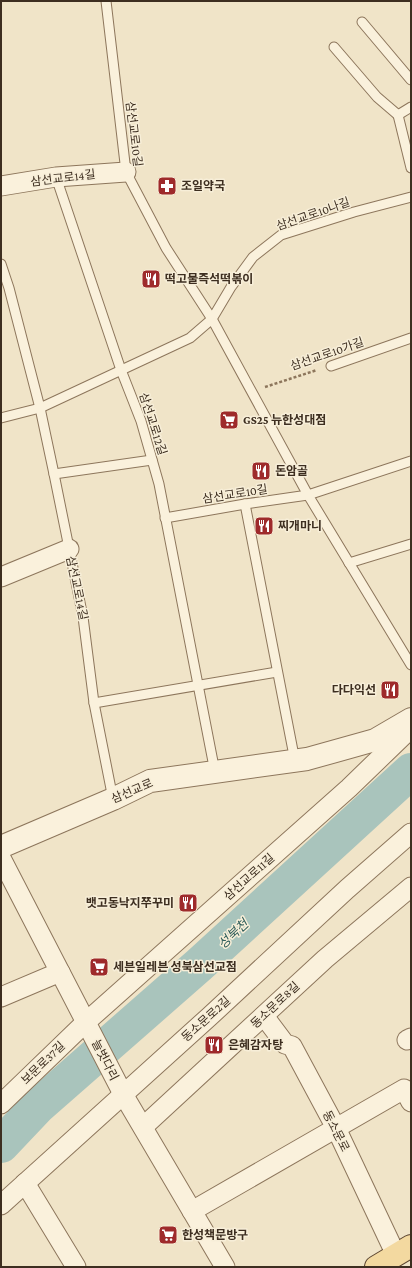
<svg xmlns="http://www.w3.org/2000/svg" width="412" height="1268" font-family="'Crimson Pro','Noto Sans KR',serif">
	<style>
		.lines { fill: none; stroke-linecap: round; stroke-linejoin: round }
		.river { stroke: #a9c4bc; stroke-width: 36 }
		.service-casing { stroke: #8d765c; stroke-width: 11 }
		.minor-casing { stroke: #8d765c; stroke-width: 21 }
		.tertiary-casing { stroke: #8d765c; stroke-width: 24 }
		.primary-casing { stroke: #5b4430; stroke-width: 24 }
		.path { stroke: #8d765c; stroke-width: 2.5; stroke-dasharray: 3 2; stroke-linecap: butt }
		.service { stroke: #faf1dc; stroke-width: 9 }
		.minor { stroke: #faf1dc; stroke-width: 19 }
		.tertiary { stroke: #faf1dc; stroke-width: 22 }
		.primary { stroke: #f3d9a0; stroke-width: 22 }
		.labels { text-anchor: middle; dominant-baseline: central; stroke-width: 3; stroke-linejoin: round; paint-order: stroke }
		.street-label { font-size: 12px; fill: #3d2e20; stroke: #f7eed8 }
		.poi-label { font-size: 12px; font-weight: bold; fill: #3d2e20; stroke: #f7eed8; text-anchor: start }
		.water-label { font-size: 13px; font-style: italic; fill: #2f5d5a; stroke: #f7eed8 }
	</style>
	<rect width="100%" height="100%" fill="#f0e4c8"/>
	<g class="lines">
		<polyline class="river" points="1,1145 37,1107 199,965 411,771"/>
		<g class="service-casing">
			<g id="service">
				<polyline points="106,1 126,172 166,248 212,319 308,495 411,665"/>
				<polyline points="362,22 411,80"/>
				<polyline points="334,47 377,97 398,115"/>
				<polyline points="398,115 411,168"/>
				<polyline points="398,115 411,107"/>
				<polyline points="56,177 121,370 141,421 159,484 215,772"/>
				<polyline points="1,264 9,288 40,408 54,474 83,617 94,703 113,799"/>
				<polyline points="331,366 411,338"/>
				<polyline points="1,418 40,408 190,338 212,319 231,287 253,257 281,235 354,212 411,197"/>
				<polyline points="54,474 152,460"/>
				<polyline points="245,504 295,761"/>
				<polyline points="165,518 245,504 308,495 411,461"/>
				<polyline points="349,563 411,544"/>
				<polyline points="94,703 277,672"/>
			</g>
		</g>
		<g class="minor-casing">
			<g id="minor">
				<polyline points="1,186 56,177 126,172"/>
				<polyline points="1,577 69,549"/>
				<polyline points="1,858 123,1094 225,1267"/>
				<polyline points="1,997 60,972"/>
				<polyline points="264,1016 285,1044 292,1046 336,1128 396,1255"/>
				<polyline points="407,1040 411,1038"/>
				<polyline points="1,1104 86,1022 349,788 411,728"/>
				<polyline points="143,1127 325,959 411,887"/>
				<polyline points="25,1183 76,1267"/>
				<polyline points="1,1205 209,1017 347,889 411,833"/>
				<polyline points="192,1211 404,1089 411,1102"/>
			</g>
		</g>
		<g class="tertiary-casing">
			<polyline id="tertiary" points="1,847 113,799 150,781 307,759 375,740 411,719"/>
		</g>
		<g class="primary-casing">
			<polyline id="primary" points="376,1267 411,1246"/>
		</g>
		<polyline class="path" points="265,387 317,370"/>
		<use href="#service" class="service"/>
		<use href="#minor" class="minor"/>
		<use href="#tertiary" class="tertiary"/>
		<use href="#primary" class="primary"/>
	</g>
	<defs>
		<g id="pharmacy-square" transform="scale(1)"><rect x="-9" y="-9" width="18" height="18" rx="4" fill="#9e2a2b" stroke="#f7eed8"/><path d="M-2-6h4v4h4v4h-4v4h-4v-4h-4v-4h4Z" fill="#fff"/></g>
		<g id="restaurant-square" transform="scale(1)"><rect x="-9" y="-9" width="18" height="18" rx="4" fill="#9e2a2b" stroke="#f7eed8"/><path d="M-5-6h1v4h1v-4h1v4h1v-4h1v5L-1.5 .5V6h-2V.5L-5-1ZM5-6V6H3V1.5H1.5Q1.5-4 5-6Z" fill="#fff"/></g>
		<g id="supermarket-square" transform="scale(1)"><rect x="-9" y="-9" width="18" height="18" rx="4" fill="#9e2a2b" stroke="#f7eed8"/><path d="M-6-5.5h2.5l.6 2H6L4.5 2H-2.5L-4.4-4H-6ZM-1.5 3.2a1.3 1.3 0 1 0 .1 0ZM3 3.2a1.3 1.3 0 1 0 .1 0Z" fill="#fff"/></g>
	</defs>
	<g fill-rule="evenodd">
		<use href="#pharmacy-square" x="167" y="186"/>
		<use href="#restaurant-square" x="151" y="279"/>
		<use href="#supermarket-square" x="229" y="420"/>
		<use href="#restaurant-square" x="261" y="471"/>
		<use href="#restaurant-square" x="264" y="526"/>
		<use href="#restaurant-square" x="390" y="690"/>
		<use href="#restaurant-square" x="188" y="903"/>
		<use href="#supermarket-square" x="99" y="967"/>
		<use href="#restaurant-square" x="214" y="1045"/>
		<use href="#supermarket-square" x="168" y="1235"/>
	</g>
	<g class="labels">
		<g class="street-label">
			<text transform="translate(134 134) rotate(83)">삼선교로10길</text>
			<text transform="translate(63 178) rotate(-7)">삼선교로14길</text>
			<text transform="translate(313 214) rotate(-19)">삼선교로10나길</text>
			<text transform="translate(327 354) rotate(-19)">삼선교로10가길</text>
			<text transform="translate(153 424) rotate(72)">삼선교로12길</text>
			<text transform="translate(235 494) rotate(-9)">삼선교로10길</text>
			<text transform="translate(77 588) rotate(78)">삼선교로14길</text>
			<text transform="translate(132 791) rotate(-23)">삼선교로</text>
			<text transform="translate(249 877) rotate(-42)">삼선교로11길</text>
			<text transform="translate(275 1005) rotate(-43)">동소문로8길</text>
			<text transform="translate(206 1019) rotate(-42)">동소문로2길</text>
			<text transform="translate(105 1060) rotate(63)">늘벗다리</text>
			<text transform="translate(43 1063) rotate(-44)">보문로37길</text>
			<text transform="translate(336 1131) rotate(63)">동소문로</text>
		</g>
		<g class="poi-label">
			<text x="181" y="186">조일약국</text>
			<text x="165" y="279">떡고물즉석떡볶이</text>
			<text x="243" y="420">GS25 뉴한성대점</text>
			<text x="275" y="471">돈암골</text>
			<text x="278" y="526">찌개마니</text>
			<text x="376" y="690" text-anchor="end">다다익선</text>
			<text x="174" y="903" text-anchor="end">뱃고동낙지쭈꾸미</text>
			<text x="113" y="967">세븐일레븐 성북삼선교점</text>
			<text x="228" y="1045">은혜감자탕</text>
			<text x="182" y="1235">한성책문방구</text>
		</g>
		<g class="water-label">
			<text transform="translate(233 934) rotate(-43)">성북천</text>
		</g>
	</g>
	<rect width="412" height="1268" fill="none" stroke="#3d2e20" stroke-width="4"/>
</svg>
